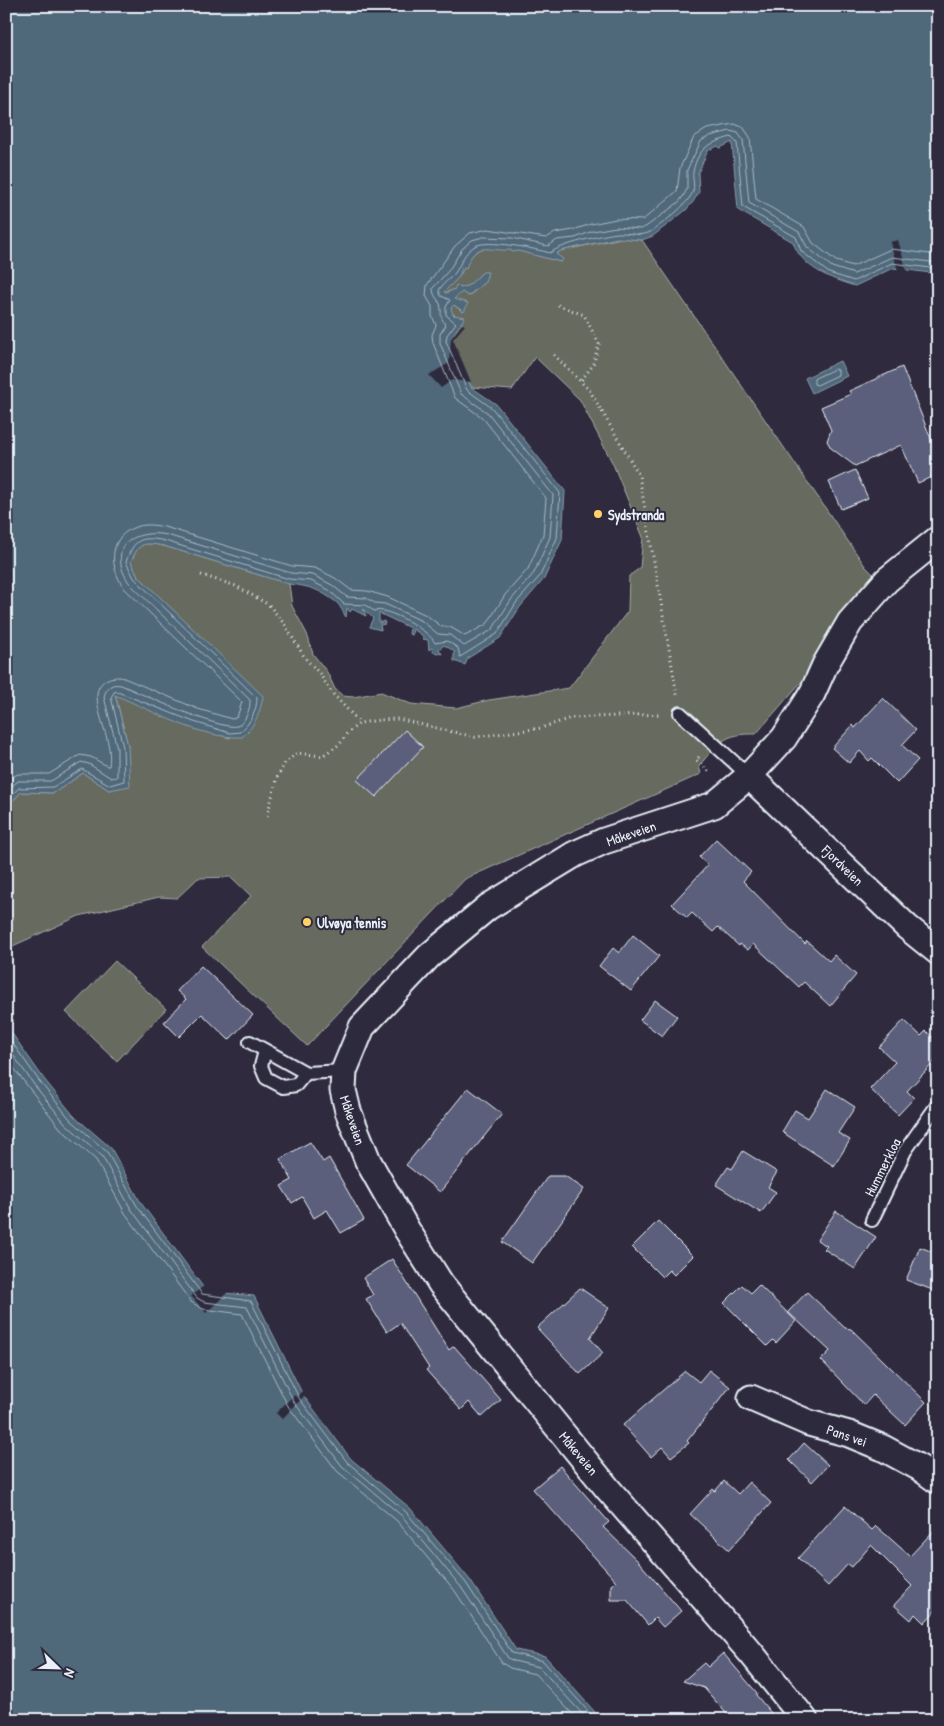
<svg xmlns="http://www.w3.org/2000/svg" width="944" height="1726" font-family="'Patrick Hand',sans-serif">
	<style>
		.green { fill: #666b5e; stroke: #a7aeab }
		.water { fill: #4f677a; stroke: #8c9eac }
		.pier { fill: #2f2a3d }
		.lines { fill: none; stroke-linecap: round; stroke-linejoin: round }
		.shore { stroke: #abbac6; stroke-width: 1 }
		.building { fill: #5c5e7b; stroke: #e8f1f8 }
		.service-casing { stroke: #e8f1f8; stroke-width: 16 }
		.minor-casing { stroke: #e8f1f8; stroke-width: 29 }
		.path { stroke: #e8f1f8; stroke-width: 3; stroke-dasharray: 1 4; stroke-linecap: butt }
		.service { stroke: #2f2a3d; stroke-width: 12 }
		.minor { stroke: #2f2a3d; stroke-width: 25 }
		.poi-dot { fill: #ffd166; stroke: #2f2a3d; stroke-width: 2 }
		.labels { text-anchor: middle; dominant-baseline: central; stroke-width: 4; stroke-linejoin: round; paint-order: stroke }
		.poi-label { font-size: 14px; font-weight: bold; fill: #e8f1f8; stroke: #2f2a3d; text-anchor: start }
		.street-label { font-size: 14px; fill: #e8f1f8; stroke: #2f2a3d }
	</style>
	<rect width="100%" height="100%" fill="#2f2a3d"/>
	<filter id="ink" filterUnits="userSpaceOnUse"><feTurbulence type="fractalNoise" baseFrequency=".02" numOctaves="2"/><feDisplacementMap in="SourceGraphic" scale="10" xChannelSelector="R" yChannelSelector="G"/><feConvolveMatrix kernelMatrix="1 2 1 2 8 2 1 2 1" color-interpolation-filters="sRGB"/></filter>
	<g filter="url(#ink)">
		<g class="green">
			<path d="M 621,238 L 642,240 L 865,566 L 877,578 L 808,674 L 756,734 C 724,733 718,743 699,766 L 701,774 L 465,879 L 307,1046 L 202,947 L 251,896 L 231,877 L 198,878 L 177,898 L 159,897 L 79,916 L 6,949 L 6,808 L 21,792 L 54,793 L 83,773 L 109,790 L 128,746 L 115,694 L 192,727 L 230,738 L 201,638 L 138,576 L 131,562 C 139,542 143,542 164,546 L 289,584 L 292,606 L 307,634 L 313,654 L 327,672 L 335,689 L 343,696 L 353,697 L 381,692 L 411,704 L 456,708 L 489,700 L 569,688 L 628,611 L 629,576 L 640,568 L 643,537 L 613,464 L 580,400 L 535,357 L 512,390 L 471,387 L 451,338 L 462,324 L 460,318 L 450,312 L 451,308 L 454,305 L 463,312 L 453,299 L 462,292 L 469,296 L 485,282 L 487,275 L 483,272 L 469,285 L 461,288 L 456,286 L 455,289 L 445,293 L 444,292 L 459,277 L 469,258 L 478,250 L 486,247 L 512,249 L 561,262 L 556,254 L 560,251 Z"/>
			<polygon points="115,961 166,1009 117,1061 66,1012"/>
		</g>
		<g class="water">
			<path d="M 6,6 L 938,6 L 938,274 L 893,268 L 855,286 C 830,279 801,267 793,242 L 738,210 L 732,142 L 720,148 L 718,146 L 708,150 L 698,173 L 699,192 L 693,202 L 686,210 L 653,236 L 642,240 L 617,238 L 560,251 L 556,254 L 563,259 L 561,262 L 518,251 L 512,252 L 511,250 C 489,252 476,239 466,268 L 462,267 L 459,277 L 444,292 L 446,293 L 455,289 L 456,285 L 461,288 L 469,285 L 483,272 L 488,272 L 485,282 L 468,296 L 462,292 L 454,299 L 468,303 L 464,312 L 454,305 L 451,308 L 453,315 L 465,317 L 451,338 L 471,387 L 496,404 L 565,491 L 562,540 L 544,579 L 520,607 L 500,638 L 468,658 L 465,665 L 454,661 L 454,651 L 444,645 L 439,649 L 442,654 L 433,652 L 432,648 L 429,650 L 428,640 L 423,639 L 423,636 L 413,629 L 412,635 L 409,634 L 410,628 L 379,613 L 379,623 L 384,621 L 385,624 L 380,625 L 381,630 L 369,627 L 373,618 L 363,609 L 366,616 L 352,609 L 350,612 L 347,608 L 346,617 C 343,613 341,606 336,602 C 320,590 310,586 289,584 L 164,546 C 143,542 139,542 131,562 L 138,576 L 263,696 C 260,713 255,726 242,737 C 200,739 154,711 115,695 L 128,746 L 130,786 L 109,790 L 83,773 L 54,793 L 21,792 L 6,808 Z"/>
			<polygon points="840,361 847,376 812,393 805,378"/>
			<polygon points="6,1025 44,1079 74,1116 111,1148 141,1203 206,1291 254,1296 303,1395 351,1459 410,1508 470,1580 516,1650 545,1656 602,1720 6,1720"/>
		</g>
		<g class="pier">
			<polygon points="898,240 907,272 898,271 890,242"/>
			<polygon points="462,324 465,325 453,339 471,382 452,380 441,388 429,375 449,363 451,338"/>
			<polygon points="205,1285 207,1288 229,1291 206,1313 191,1296"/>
			<polygon points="303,1390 306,1394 282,1419 276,1413 294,1395 296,1397"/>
		</g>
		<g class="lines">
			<g class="shore">
				<polygon points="835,369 838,370 838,375 817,385 814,384 814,379"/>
				<path d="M 6,780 L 18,774 L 49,774 L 80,755 L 91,757 L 107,766 L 109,766 C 113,742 98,720 97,697 C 96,682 111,674 124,678 L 198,709 L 232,719 L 237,717 L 242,702 L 125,589 C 110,570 107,539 133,528 C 144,523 157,525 168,528 L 292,566 L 315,568 L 335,578 L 351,590 L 367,591 L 388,597 L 426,615 L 441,626 L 452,628 L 465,636 L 487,624 L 505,595 L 528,569 L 543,535 L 546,498 L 483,418 L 455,398 L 433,343 L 432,335 L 436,325 L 432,316 L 432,306 L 426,296 L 427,285 L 455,246 L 470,233 L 488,229 L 546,238 L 555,233 L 573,230 L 591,224 L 616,219 L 643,220 L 677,191 L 680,168 L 694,137 L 707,129 L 734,124 L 743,127 L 750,137 L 756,199 L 804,227 L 813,243 L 836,261 L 853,266 L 891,249 L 938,255"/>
				<path d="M 6,791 L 18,781 L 51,781 L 81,762 L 89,764 L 111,778 L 117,777 L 117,748 L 104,697 C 106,687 112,683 121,685 C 140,693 221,731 237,726 C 245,724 251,707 250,700 L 130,584 C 106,550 130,528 167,535 L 291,573 L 313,575 L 332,585 L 347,597 L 366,598 L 375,603 L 385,604 L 422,621 L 438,634 L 450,635 L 464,646 L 492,630 L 511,600 L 534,573 L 550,537 L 553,495 L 488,413 L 461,394 L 440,343 L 440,334 L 446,325 C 438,315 443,314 440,304 C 438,298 433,297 433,288 L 449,270 L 462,249 L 472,240 L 483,237 L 512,238 L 548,246 L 557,240 L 575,238 L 593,231 L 616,227 L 641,229 L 647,226 L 679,202 L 684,195 L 687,189 L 687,170 L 701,141 L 710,136 L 730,131 L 738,133 L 743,140 L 749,203 L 799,232 L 807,247 L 832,267 L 854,274 L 892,257 L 938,263"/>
				<path d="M 6,800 L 19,788 L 53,787 L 82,769 L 110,785 L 124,781 L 123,747 L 111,697 L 115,691 L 194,722 L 230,733 L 240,732 C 250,724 257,710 257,698 L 134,578 L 126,562 C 134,538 142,536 165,541 L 289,579 L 311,581 L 329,590 L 344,604 L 365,605 L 374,611 C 386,606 430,631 435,643 L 447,641 L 458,648 L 460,657 L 497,634 L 516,603 L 540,576 L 557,538 L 560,493 L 492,408 L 467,390 L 446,341 L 447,335 L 456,323 L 446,315 L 446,307 L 450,300 L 441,296 L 439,290 C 443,283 450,279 455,273 C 461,264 464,252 475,246 C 486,239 537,249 550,253 C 559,245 605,234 618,233 C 630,232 641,238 652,231 C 663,223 689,204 693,191 C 695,185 692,178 693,172 C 698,147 710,143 731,137 L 737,143 L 743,207 L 796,237 L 801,251 L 829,273 L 854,281 L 892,263 L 938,269"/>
				<polyline points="6,1034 40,1082 70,1119 107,1152 137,1206 202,1294 251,1301 299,1398 347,1462 406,1512 466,1583 512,1653 543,1661 596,1720"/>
				<polyline points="6,1045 35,1086 65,1123 102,1156 131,1209 197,1298 204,1302 247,1307 294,1402 342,1466 402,1516 461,1587 508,1658 514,1661 539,1667 588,1720"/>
				<polyline points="6,1058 60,1128 96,1160 125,1213 191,1302 203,1309 242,1314 288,1406 337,1471 397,1521 455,1591 502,1663 510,1668 535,1674 578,1720"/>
			</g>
		</g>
		<g class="building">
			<polygon points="902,367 938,456 938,474 918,483 901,445 855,466 831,448 827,441 831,430 821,407 851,394 849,391"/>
			<polygon points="855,470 868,498 841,509 829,482"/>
			<polygon points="883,698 916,730 902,745 918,760 897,783 872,758 869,761 860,751 849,763 832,748 853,725 855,728"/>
			<polygon points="405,730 423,747 376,797 357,780"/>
			<polygon points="716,839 751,872 743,881 805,944 807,941 829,961 834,955 856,975 830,1006 804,982 799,987 753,944 748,950 740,944 739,946 718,927 713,932 692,913 687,918 672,904 708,865 699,857"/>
			<polygon points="633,935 659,956 631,991 599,966 613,948 619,953"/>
			<polygon points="201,966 253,1015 229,1040 202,1014 179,1037 164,1022 186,999 177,991"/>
			<polygon points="655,1000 677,1016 662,1036 640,1020"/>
			<polygon points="904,1020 921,1036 926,1031 938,1042 938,1058 907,1091 914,1098 898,1115 870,1089 895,1062 879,1047"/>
			<polygon points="468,1088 502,1114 440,1192 406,1165"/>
			<polygon points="827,1089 855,1107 838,1133 850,1140 834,1166 782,1132 795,1110 808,1118"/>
			<polygon points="310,1142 323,1162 329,1158 364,1220 341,1233 327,1210 314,1218 302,1197 292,1203 281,1186 292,1180 280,1159"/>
			<polygon points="743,1151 777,1172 768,1187 776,1192 761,1213 716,1185 728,1167 732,1169"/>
			<polygon points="548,1176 565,1176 584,1189 532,1263 502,1242"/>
			<polygon points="836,1211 876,1237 855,1269 824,1249 827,1246 817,1240"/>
			<polygon points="658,1221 693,1256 674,1275 669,1270 662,1277 632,1247"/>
			<polygon points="920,1247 938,1254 938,1292 906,1280"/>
			<polygon points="392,1259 449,1350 454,1346 501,1400 482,1417 469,1402 461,1410 426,1370 429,1368 400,1323 387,1332 366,1299 373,1295 363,1278"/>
			<polygon points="742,1285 751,1293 759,1285 796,1321 776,1343 773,1340 767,1346 724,1303"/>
			<polygon points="580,1288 609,1308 590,1338 603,1353 580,1374 537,1328"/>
			<polygon points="807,1292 845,1328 851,1329 926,1402 905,1425 873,1395 864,1405 821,1360 830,1351 788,1312"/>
			<polygon points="709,1370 730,1387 687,1441 689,1443 671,1457 662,1447 651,1457 623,1425 685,1371 699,1382"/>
			<polygon points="804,1443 828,1465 812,1482 789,1460"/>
			<polygon points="560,1466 609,1522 603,1527 638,1561 681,1611 663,1627 655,1618 648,1625 627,1600 611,1600 611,1585 616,1581 533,1489"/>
			<polygon points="724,1481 738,1494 749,1482 771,1503 729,1550 690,1514 713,1489 715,1491"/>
			<polygon points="845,1506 872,1530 876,1526 910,1556 938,1526 938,1608 924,1623 915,1614 911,1620 894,1605 912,1586 871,1545 852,1567 848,1564 828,1586 798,1558"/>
			<polygon points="723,1653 757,1693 756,1695 777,1720 732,1720 704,1688 683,1681 704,1663 708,1667"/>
		</g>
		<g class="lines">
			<g class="service-casing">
				<g id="service">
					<polyline points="680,713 749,776"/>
					<polyline points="250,1042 306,1073 344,1071"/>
					<polyline points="265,1051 261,1066 266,1078 283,1087 296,1085 306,1073"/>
					<polyline points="872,1220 905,1151 938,1104"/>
				</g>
			</g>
			<g class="minor-casing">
				<g id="minor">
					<polyline points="749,776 907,927 938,952"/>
					<polyline points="751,1398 809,1423 849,1434 883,1448 920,1468 938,1481"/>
					<polyline points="805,1720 751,1653 608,1489 441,1284 407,1230 368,1161 348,1111 343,1090 344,1071 362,1027 429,956 488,907 575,854 604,841 714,805 749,776 784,738 812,694 825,665 850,622 887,580 938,539"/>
				</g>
			</g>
			<g class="path">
				<polyline points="558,305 584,315 599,344 593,365 580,382"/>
				<polyline points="554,355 590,391 639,475 677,695"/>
				<polyline points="201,575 236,586 269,605 285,625 305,658 319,673 332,693 360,723"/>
				<polyline points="699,757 696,760 711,773"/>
				<polyline points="267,816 277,778 285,763 297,753 322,756 340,744 347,733 360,723 380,720 398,719 475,737 541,728 571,718 662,714"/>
			</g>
			<use href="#service" class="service"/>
			<use href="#minor" class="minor"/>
		</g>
	</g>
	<g class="poi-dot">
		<circle cx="598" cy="514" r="5"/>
		<circle cx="307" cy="922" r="5"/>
	</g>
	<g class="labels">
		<g class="poi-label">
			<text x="608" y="514">Sydstranda</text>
			<text x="317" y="922">Ulvøya tennis</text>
		</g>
		<g class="street-label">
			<text transform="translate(631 833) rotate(-19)">Måkeveien</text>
			<text transform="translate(843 865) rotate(44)">Fjordveien</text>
			<text transform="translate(353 1120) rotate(71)">Måkeveien</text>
			<text transform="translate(882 1167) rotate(-63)">Hummerkloa</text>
			<text transform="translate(847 1435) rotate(19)">Pans vei</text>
			<text transform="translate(579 1453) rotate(50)">Måkeveien</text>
		</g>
	</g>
	<rect width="944" height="1726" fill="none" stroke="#2f2a3d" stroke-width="25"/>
	<rect x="12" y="12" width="919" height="1701" fill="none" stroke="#e8f1f8" stroke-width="2" filter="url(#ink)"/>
	<g transform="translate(58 1668) rotate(113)" stroke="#2f2a3d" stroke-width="4" paint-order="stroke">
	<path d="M0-4L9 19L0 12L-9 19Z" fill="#e8f1f8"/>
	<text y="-8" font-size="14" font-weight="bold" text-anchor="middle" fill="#e8f1f8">N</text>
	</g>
</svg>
